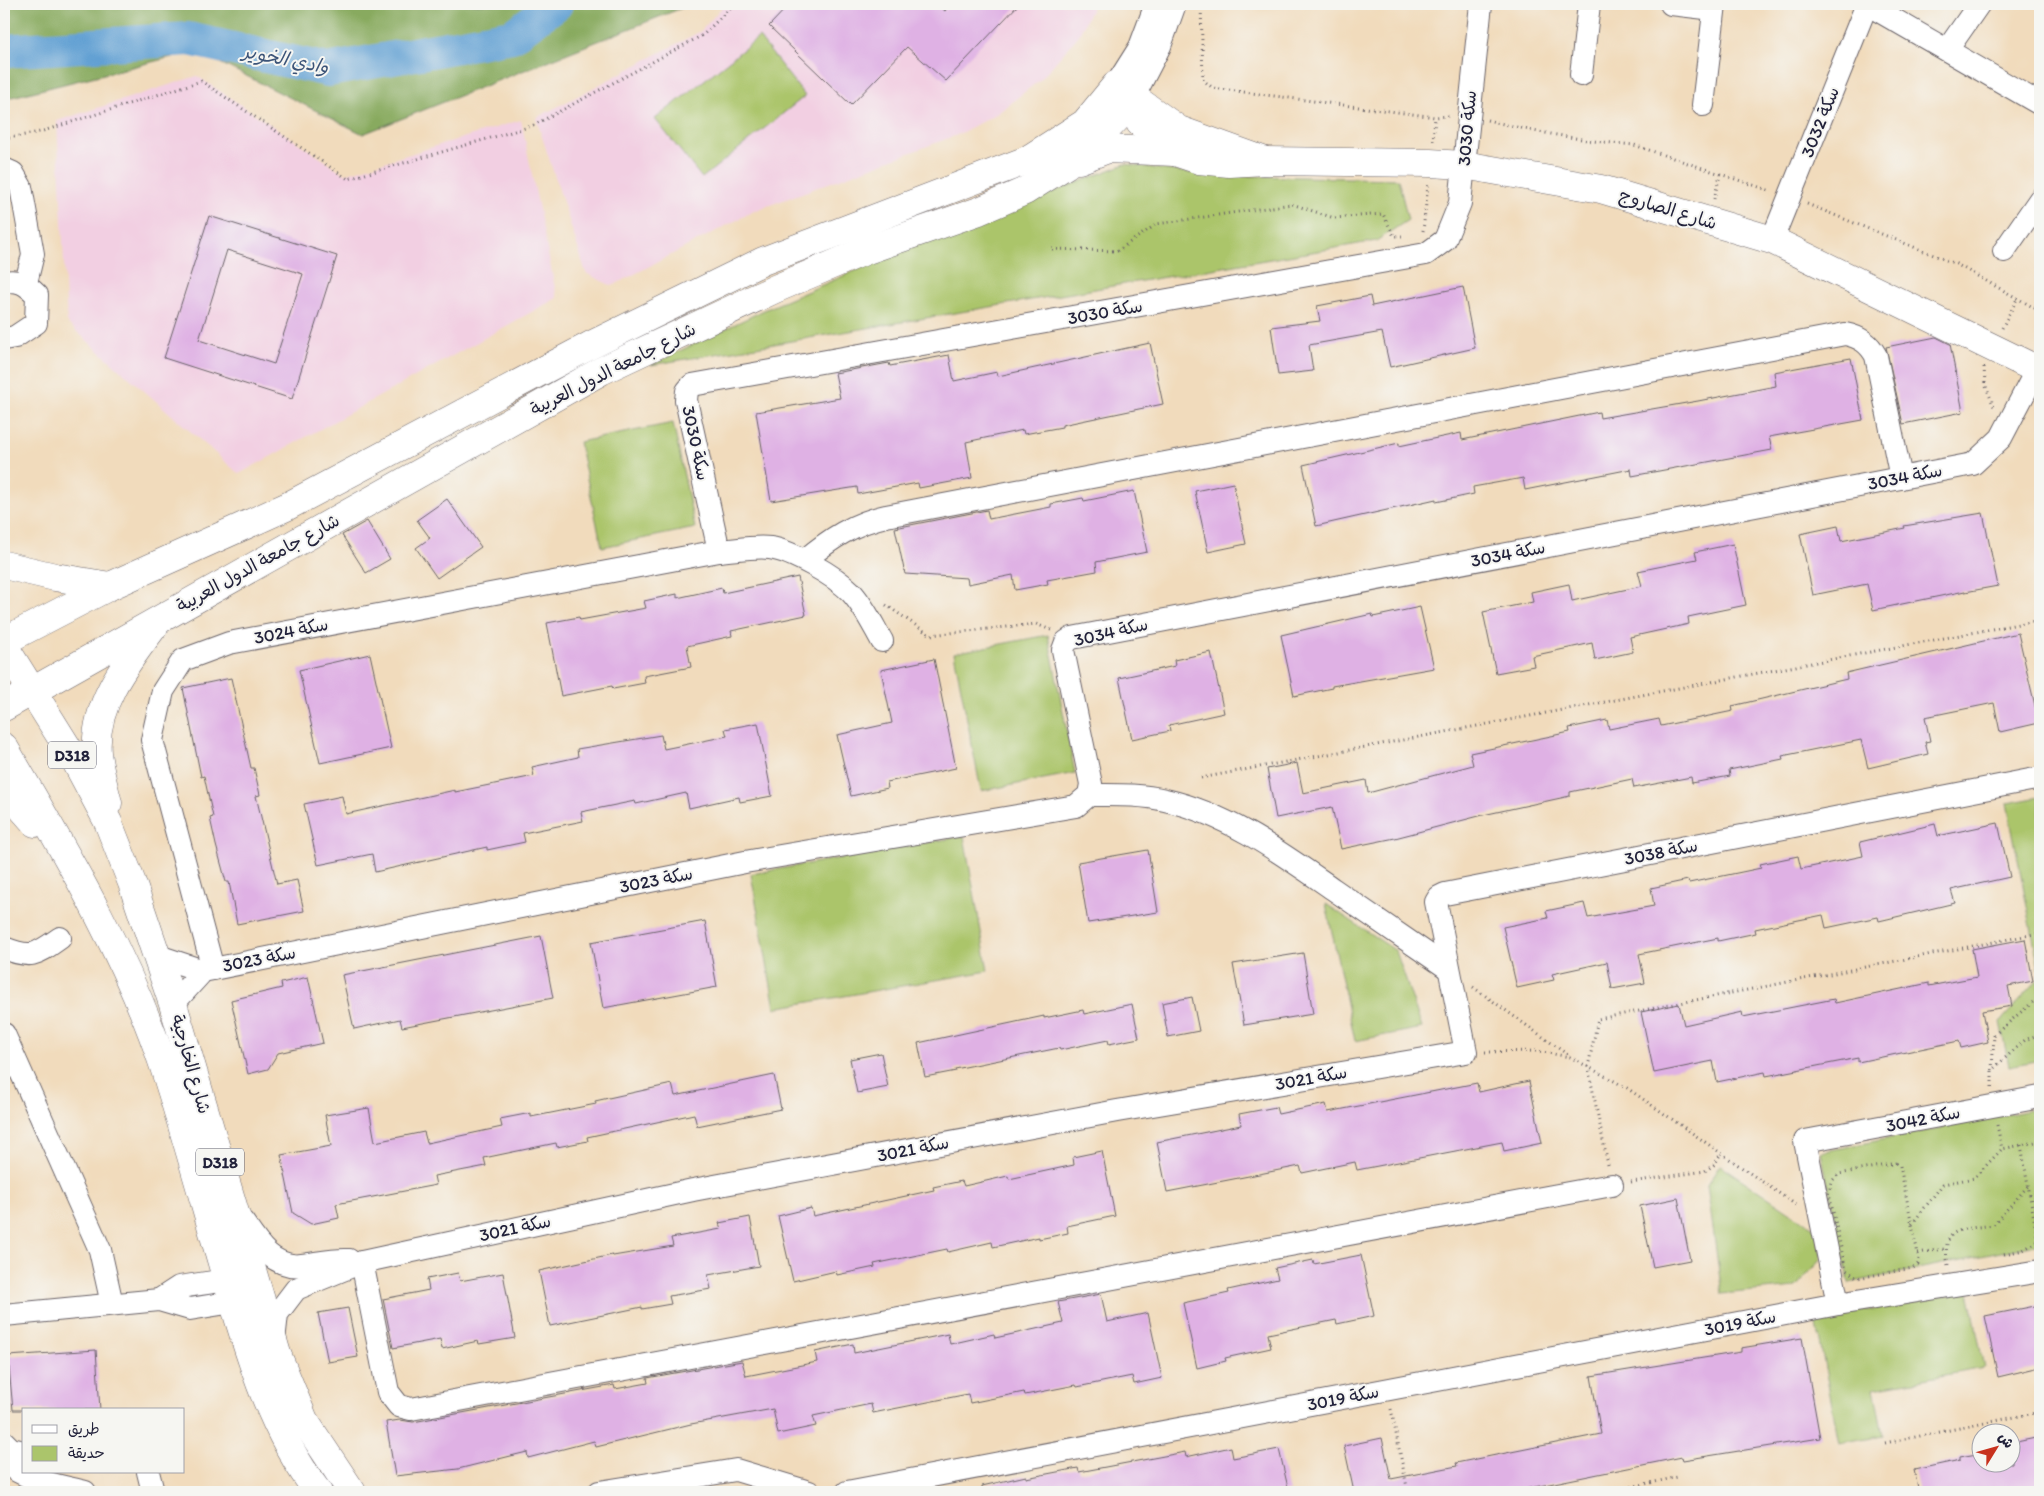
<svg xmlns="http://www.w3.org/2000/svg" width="2044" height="1496" font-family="Itim,'Playpen Sans Arabic',sans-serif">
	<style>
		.built { fill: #f2cfe2 }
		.green { fill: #abc56b; stroke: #667453 }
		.forest { fill: #88aa5f; stroke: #55664d }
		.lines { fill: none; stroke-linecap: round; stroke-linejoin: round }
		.river { stroke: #62a0d3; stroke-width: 34 }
		.building { fill: #dfb1e4; fill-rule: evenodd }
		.minor-casing { stroke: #6a6368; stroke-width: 24 }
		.major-casing { stroke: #6a6368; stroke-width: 29 }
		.path { stroke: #6a6368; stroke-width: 3; stroke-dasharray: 1 4; stroke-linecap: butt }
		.minor { stroke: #fff; stroke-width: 22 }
		.major { stroke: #fff; stroke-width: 28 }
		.labels { text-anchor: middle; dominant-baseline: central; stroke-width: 4; stroke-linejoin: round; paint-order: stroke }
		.shield { fill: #f6f6f2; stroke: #626272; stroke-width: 1 }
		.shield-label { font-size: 16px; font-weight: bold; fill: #22223b }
		.street-label { font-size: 18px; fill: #22223b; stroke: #f6f6f2 }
		.water-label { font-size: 19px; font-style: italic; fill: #3c5478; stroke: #f6f6f2 }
	</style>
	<rect width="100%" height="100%" fill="#f6f6f2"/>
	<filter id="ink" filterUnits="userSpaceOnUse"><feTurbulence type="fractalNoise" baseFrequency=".02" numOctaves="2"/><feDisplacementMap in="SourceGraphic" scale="10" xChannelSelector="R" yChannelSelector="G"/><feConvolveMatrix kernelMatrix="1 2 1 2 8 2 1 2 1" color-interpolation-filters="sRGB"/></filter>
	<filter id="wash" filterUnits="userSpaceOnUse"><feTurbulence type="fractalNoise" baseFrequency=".0096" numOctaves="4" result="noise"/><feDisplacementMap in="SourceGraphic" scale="20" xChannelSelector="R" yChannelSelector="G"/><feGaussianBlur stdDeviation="1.12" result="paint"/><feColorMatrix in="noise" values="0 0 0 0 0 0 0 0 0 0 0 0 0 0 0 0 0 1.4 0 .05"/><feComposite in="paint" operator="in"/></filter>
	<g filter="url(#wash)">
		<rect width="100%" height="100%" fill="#f1dbbc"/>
		<g class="built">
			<polygon points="725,4 1094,4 1079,35 1041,79 998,113 957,135 754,211 612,286 586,273 536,118 701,31"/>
			<polygon points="197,76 345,174 521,120 557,298 239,474 67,323 57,121"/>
		</g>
		<g class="green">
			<polygon points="759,37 805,96 702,178 655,119"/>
			<polygon points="1125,164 1205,175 1398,179 1408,220 1376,241 651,365 762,311 899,252"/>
			<polygon points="673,423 695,528 602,547 579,442"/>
			<polygon points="1048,635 1075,773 981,791 954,653"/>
			<polygon points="2040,797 2040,973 2007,803"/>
			<polygon points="964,836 988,971 775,1008 751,874"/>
			<polygon points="1326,904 1396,951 1422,1028 1355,1041"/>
			<polygon points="2040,977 2040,1060 2009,1066 2000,1022"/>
			<polygon points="2040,1108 2040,1244 1849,1283 1821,1152"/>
			<polygon points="1720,1165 1815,1229 1822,1258 1796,1287 1722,1294 1707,1185"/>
			<polygon points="1969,1291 1984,1368 1874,1388 1883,1435 1839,1443 1816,1320"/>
		</g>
		<polygon class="forest" points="4,4 692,4 363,134 196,51 4,99"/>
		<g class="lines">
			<polyline class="river" points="4,51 189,39 328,70 512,36 556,4"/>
		</g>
		<g id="blocks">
			<g class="building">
				<polygon points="790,4 937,4 945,11 951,4 1019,4 946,81 907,47 851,105 769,26"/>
				<path d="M 209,216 L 337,256 L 292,399 L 164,358 ZM 227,250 L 303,274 L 274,364 L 199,340 Z"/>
				<polygon points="1463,287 1475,348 1390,367 1382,332 1309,345 1313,371 1278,375 1271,327 1320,321 1317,306 1370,296 1372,306"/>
				<polygon points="1936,337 1950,344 1963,412 1903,424 1886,347"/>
				<polygon points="1150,343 1163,404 1062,425 1062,427 1024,434 1023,430 966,442 972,478 919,488 918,483 858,494 857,487 771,501 756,412 840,398 835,373 889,363 890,366 949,355 954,381 997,372 998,376"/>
				<polygon points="1851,358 1863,420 1769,437 1772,450 1632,476 1631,469 1525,490 1523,478 1473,487 1474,494 1436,502 1436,499 1316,526 1303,465 1399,443 1399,446 1461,433 1462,440 1599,412 1600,418 1698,401 1776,386 1774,372"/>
				<polygon points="1233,483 1246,544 1208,552 1195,491"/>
				<polygon points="1134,491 1147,552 1096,562 1097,571 1047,580 1048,584 1015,590 1013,575 968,584 967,578 905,574 895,528 987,510 989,519 1051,507 1051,504 1083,498 1084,501"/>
				<polygon points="447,499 481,547 437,578 416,548 430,538 417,520"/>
				<polygon points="1983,513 1998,586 1965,592 1965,591 1873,610 1867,584 1813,595 1800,534 1838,526 1841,541 1905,528 1904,526"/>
				<polygon points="367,521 390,559 366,573 342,535"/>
				<polygon points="1733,544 1746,605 1688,617 1689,624 1630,637 1633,652 1595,660 1592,643 1532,656 1534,666 1496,673 1483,612 1533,602 1531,592 1569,584 1572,601 1642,586 1638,571 1697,559 1695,552"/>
				<polygon points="798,577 806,615 731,631 732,636 687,646 691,667 644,676 645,683 613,689 612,686 561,696 547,623 579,617 580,620 646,608 644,601 677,594 677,598 722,588 723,593"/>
				<polygon points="1420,607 1434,668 1332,686 1332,688 1294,696 1281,635 1372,614 1373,617"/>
				<polygon points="2018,633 2039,723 2000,732 1994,703 1925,717 1930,741 1925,742 1928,754 1868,768 1861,740 1782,756 1783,759 1729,770 1730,776 1692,783 1691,777 1634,788 1632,779 1570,792 1570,796 1483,815 1395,838 1341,849 1332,807 1276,818 1267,769 1297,763 1303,793 1366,780 1368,793 1473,765 1470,753 1570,732 1569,728 1607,720 1609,729 1659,719 1661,726 1733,711 1732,706 1847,679 1846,673"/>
				<polygon points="1211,652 1224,713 1169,725 1170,731 1132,739 1119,678 1175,666 1174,660"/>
				<polygon points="370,654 391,748 320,763 299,670"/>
				<polygon points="934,659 956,768 887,782 888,788 851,796 837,735 892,723 881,670"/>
				<polygon points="231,678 251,768 254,768 260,795 256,796 277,884 297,880 304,911 237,924 229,882 226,882 216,845 210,818 213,817 204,776 201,777 183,688"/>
				<polygon points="758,723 772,796 740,802 739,797 689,808 686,793 636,804 635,801 581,812 583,821 523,833 525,842 487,850 487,847 375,872 372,854 318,865 304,804 342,796 346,814 455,790 455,792 534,776 532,767 578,757 577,749 661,735 664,749 727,736 725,729"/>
				<polygon points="1998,823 2010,877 1951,890 1955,903 1879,921 1878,917 1826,928 1823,915 1755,929 1756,933 1718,941 1718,938 1639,954 1645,983 1612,989 1607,962 1552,974 1554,980 1517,988 1503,927 1548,918 1546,911 1584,903 1588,918 1654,906 1651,888 1688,880 1689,883 1761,868 1760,864 1798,856 1801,869 1863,856 1860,842 1935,824 1938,836"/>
				<polygon points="1148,850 1158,912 1088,923 1078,862"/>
				<polygon points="705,921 717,987 603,1008 591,942"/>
				<polygon points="541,936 553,998 402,1027 400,1019 354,1029 342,975"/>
				<polygon points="2025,939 2033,981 2008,986 2012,1006 1982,1011 1988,1042 1961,1048 1959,1041 1858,1062 1858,1058 1766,1076 1765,1072 1717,1082 1713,1061 1654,1073 1641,1012 1679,1004 1684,1025 1742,1012 1743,1017 1834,999 1835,1003 1929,983 1929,986 1977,977 1972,949"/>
				<polygon points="1303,953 1313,1014 1244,1025 1233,964"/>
				<polygon points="308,977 323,1043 278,1053 268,1069 248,1074 231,1000 282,988 281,983"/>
				<polygon points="1192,997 1199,1031 1168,1037 1162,1003"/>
				<polygon points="1132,1004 1139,1038 1109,1044 1108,1040 1060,1050 1059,1048 955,1069 956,1071 925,1077 918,1043 1044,1016 1044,1018 1083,1010 1084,1014"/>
				<polygon points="881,1053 888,1087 857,1093 850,1059"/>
				<polygon points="774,1075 781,1109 697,1126 694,1114 587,1137 588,1141 557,1147 556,1143 484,1158 486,1166 434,1176 436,1185 336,1204 339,1218 311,1224 293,1213 281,1155 331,1146 325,1115 369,1108 375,1142 424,1132 427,1143 502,1127 500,1119 531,1113 531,1117 596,1104 595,1101 672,1084 675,1096"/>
				<polygon points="1529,1081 1542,1143 1504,1151 1502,1142 1357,1170 1355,1162 1302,1173 1300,1166 1167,1192 1157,1142 1241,1125 1239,1114 1276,1107 1278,1114 1326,1104 1328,1112 1477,1083 1479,1092"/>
				<polygon points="1102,1151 1115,1216 1067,1226 1068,1233 1039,1239 1039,1237 993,1247 992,1242 948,1252 947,1249 874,1264 875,1267 837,1275 836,1271 793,1281 778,1216 811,1208 813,1216 934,1190 933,1187 962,1181 964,1186 1008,1176 1009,1179 1074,1165 1073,1157"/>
				<polygon points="1678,1198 1690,1260 1653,1267 1640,1206"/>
				<polygon points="750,1217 759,1266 708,1275 711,1289 669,1296 671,1304 642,1309 642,1307 550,1326 539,1271 612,1255 613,1256 673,1246 671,1238 721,1229 719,1223"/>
				<polygon points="1361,1255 1374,1316 1337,1324 1336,1320 1268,1334 1271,1348 1225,1358 1226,1361 1197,1368 1183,1303 1229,1293 1228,1290 1278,1279 1275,1268 1313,1260 1314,1264"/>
				<polygon points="458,1273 460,1281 503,1273 515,1338 479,1344 478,1341 442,1349 440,1339 393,1348 383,1299 429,1290 427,1279"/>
				<polygon points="1101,1294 1107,1322 1148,1313 1162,1378 1134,1384 1132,1376 1077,1387 1076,1385 1025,1395 1024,1392 970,1403 968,1394 873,1413 871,1404 813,1416 816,1426 778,1434 773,1409 691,1424 596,1447 594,1441 528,1458 527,1452 458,1469 395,1476 386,1422 400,1420 413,1422 614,1385 615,1389 648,1383 647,1378 742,1361 746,1376 817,1362 815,1352 853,1344 854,1353 948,1334 950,1344 994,1334 995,1338 1063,1323 1058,1302"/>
				<polygon points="2040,1305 2040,1367 1998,1377 1985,1316"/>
				<polygon points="348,1308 358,1357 328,1362 318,1313"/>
				<polygon points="1802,1338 1820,1438 1683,1460 1682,1457 1510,1492 1354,1492 1344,1446 1382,1438 1391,1479 1457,1466 1456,1463 1601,1434 1591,1376 1741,1352 1741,1348"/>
				<polygon points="96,1350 100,1410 13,1410 8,1356"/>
				<polygon points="2040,1437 2040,1492 1919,1492 1914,1470 1960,1460 1960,1457 1982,1453 1982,1464 2012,1464 2012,1443"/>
				<polygon points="1231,1447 1233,1458 1279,1449 1289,1492 982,1492 982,1486 1026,1476 1026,1478 1078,1468 1079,1472 1185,1452 1186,1457"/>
			</g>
		</g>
	</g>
	<g filter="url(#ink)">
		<use href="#blocks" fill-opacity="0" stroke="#6a6368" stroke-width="1"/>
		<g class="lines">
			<g class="minor-casing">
				<g id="minor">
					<polyline points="1671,4 1714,9"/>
					<polyline points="1867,4 2040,104"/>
					<polyline points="1947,50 1979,4"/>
					<polyline points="1581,75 1589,4"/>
					<polyline points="1116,85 1140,47 1156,4"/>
					<polyline points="1133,98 1160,46 1175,4"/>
					<polyline points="1703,105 1715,4"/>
					<polyline points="4,169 13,173 21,187 33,254 26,283"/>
					<polyline points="1772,240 1867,4"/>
					<polyline points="2004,251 2040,199"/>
					<path d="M 4,282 C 19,279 26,284 37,295 L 36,323 L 15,337 L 4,339"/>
					<polyline points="719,551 686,400 687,391 692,385 1426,254 1445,240 1460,203 1481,4"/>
					<path d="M 805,560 C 830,539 854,523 886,516 L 1845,334 C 1860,337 1869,343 1876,356 L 1901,478"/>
					<path d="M 1089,795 C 1115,795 1140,794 1165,800 C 1228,814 1281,853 1333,889 C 1371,915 1410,942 1449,969"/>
					<path d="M 4,948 C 32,959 36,955 60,938"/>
					<polyline points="155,955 203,971"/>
					<path d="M 213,969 L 152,740 L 163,691 L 183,660 L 229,643 L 719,551 C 735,550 754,546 770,548 C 792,551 835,576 851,592 C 864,606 873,625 882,641"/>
					<polyline points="173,1004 203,971 213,969 745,862 1076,806 1089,795 1091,784 1063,650 1066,642 1072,638 1973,464 2001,438 2037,369"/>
					<polyline points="4,1034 100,1250 112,1304"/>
					<path d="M 243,1222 C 257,1243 273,1269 302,1265 C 318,1263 333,1259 349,1260"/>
					<polyline points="362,1262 388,1392 399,1406 411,1409 1612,1185"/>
					<polyline points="159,1300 179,1287 227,1280"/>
					<polyline points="1838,1304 1805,1141 2040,1097"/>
					<polyline points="4,1315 159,1300 190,1309 233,1302"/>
					<polyline points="274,1341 277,1314 296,1289 362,1262 693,1190 1117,1111 1466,1052 1436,902 1439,897 1445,894 2040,778"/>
					<polyline points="4,1442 11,1449 24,1452"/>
					<path d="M 4,1462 C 27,1481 57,1485 85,1492"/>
					<polyline points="148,1472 153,1492"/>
					<polyline points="599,1492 736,1470 809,1492"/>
					<polyline points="847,1492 1838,1304 2040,1271"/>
				</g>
			</g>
			<g class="major-casing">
				<g id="major">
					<polyline points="1140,123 1175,152 1199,160 1229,163 1265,161 1430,163 1464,165 1601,189 1772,240 2040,371"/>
					<polyline points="1079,160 1108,149 1175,152"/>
					<polyline points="4,565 55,577 110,586"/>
					<polyline points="4,641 110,586 286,507 591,345 763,261 1027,160 1085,123 1116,85 1179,130 1265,161"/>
					<polyline points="4,646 74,758 108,822 132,883 173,1004 277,1354 304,1420 352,1492"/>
					<polyline points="4,707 601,371 775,289 867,250 979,211 1025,191 1066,165 1097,139 1124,111 1133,98"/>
					<path d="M 4,747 C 63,849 125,951 163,1064 C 187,1138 207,1213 229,1287 C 250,1358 272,1432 318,1492"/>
					<polyline points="4,792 13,798 35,823"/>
					<path d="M 108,803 C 104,787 99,770 97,753 C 93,704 127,662 155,625"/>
				</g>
			</g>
			<g class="path">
				<polyline points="1201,4 1203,80 1213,88 1435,117 1449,116"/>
				<polyline points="1487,120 1533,131 1593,141 1634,145 1771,191"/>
				<polyline points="4,139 40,132 201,81 348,179 532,126 703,35 734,4"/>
				<polyline points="1433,141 1435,117"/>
				<polyline points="1714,199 1720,175"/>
				<polyline points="1807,204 1956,264 2040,311"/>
				<polyline points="1423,231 1428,185"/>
				<polyline points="1052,249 1117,251 1157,224 1292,204 1334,218 1383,214 1394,236 1402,236"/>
				<polyline points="2002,328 2017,299"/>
				<polyline points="1984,367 1985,384 1994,407"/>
				<polyline points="886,605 930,635 1036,624 1051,630"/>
				<polyline points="1201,778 2040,620"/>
				<polyline points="2040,870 2034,877 2040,908"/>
				<polyline points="1473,987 1568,1055"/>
				<polyline points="1485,1052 1537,1051 1570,1057 1627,1088 1796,1205"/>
				<polyline points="1992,1070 1994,1035 2040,996"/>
				<polyline points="1992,1087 1992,1070 2025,1040 2040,1034"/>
				<polyline points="1997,1125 2002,1149"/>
				<polyline points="2021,1145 2038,1242"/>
				<polygon points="1896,1163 1900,1166 1919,1259 1918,1264 1913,1268 1858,1278 1846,1270 1829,1194 1831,1182 1839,1174"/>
				<polyline points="1608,1165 1588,1067 1598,1019 2040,933"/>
				<polyline points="1631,1182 1705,1171 1715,1164 1721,1153"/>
				<polyline points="1912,1224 1943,1184 1974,1178 2002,1149 2040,1141"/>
				<polyline points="1918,1253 1944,1249"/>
				<polyline points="2004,1254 2023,1250 2040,1240"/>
				<path d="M 1948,1265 C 1940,1225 1963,1230 1993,1225 L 2028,1186"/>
				<polyline points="1391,1409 1408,1492"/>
				<polyline points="1885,1443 2040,1412"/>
				<polyline points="1607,1492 1678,1477"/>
			</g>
			<use href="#minor" class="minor"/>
			<use href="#major" class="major"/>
		</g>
	</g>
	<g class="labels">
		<g class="shield">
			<rect x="48" y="741.5" width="48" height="27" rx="4"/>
			<rect x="196" y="1148.5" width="48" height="27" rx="4"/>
		</g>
		<g class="shield-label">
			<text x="72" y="755">D318</text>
			<text x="220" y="1162">D318</text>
		</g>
		<g class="street-label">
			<text transform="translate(1820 122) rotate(-68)">سكة 3032</text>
			<text transform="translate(1467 128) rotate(-85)">سكة 3030</text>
			<text transform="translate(1668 209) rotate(17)">شارع الصاروج</text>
			<text transform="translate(1105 312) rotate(-10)">سكة 3030</text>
			<text transform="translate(613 369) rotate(-27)">شارع جامعة الدول العربية</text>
			<text transform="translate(696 443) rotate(78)">سكة 3030</text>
			<text transform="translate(1905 477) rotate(-11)">سكة 3034</text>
			<text transform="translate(1508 554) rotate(-11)">سكة 3034</text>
			<text transform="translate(258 563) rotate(-29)">شارع جامعة الدول العربية</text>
			<text transform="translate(291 631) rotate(-11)">سكة 3024</text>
			<text transform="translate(1111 632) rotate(-13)">سكة 3034</text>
			<text transform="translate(1661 852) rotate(-11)">سكة 3038</text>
			<text transform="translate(656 880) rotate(-11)">سكة 3023</text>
			<text transform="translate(259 959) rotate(-11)">سكة 3023</text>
			<text transform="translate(191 1064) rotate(74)">شارع الخارجية</text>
			<text transform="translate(1311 1078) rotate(-10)">سكة 3021</text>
			<text transform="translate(1923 1119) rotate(-11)">سكة 3042</text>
			<text transform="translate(913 1149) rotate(-11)">سكة 3021</text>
			<text transform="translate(515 1228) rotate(-12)">سكة 3021</text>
			<text transform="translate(1740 1323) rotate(-11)">سكة 3019</text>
			<text transform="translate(1343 1398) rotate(-11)">سكة 3019</text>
		</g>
		<g class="water-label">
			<text transform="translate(286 59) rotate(11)">وادي الخوير</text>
		</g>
	</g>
	<rect width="2044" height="1496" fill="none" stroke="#f6f6f2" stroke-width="20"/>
	<rect x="22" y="1408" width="162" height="65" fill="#f6f6f2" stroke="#a1a1a9"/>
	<rect x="32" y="1425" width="25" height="8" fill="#ffffff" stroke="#a1a1a9"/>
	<text x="68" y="1434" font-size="15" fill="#22223b">طريق</text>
	<rect x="32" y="1446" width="25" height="15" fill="#abc56b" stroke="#a1a1a9"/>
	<text x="68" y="1458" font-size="15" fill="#22223b">حديقة</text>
	<g transform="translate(1996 1448) rotate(53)"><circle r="24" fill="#f6f6f2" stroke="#a1a1a9"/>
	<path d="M0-4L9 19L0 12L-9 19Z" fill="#c8321e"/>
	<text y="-8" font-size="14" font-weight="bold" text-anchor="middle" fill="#22223b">ش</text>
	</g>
</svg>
